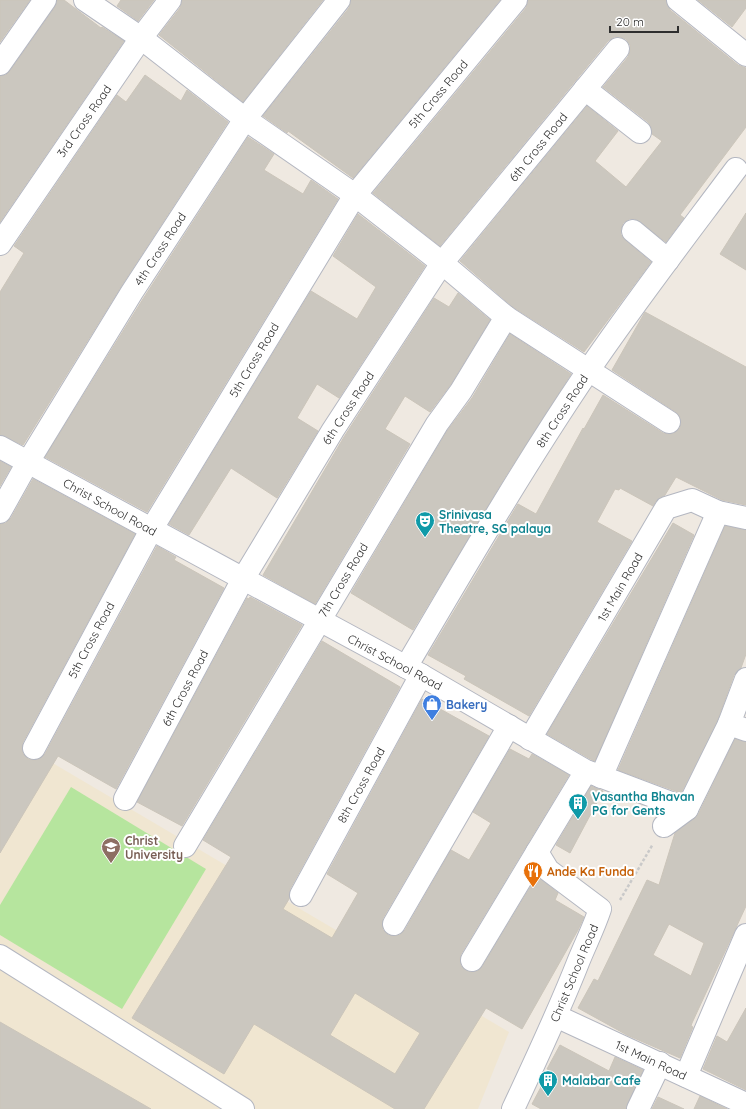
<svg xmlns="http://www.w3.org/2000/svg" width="746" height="1109" font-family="Quicksand,sans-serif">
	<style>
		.education { fill: #f0e6d1 }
		.green { fill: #b6e59e }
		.building { fill: #cbc7bf; stroke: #cbc5ba; fill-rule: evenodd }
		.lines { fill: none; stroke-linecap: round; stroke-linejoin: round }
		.minor-casing { stroke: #b4b7c1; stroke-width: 24 }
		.path { stroke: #c9c9c9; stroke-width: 2.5; stroke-dasharray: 3 2; stroke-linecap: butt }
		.minor { stroke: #fff; stroke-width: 22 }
		.labels { text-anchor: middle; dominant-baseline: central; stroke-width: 4; stroke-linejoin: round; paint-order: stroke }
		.street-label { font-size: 12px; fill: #2e2e2e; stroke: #fff }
		.culture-label { font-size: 12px; font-weight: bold; fill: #0d838f; stroke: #fff; text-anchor: start }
		.shop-label { font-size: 12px; font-weight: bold; fill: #366cbe; stroke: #fff; text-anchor: start }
		.education-label { font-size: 12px; font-weight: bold; fill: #785e54; stroke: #fff; text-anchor: start }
		.food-label { font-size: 12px; font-weight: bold; fill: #c56008; stroke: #fff; text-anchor: start }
	</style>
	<rect width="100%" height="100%" fill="#efe9e1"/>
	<polygon class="education" points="0,732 509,1032 478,1109 0,1109"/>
	<polygon class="green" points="71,787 206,869 122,1009 0,935 0,905"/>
	<g class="building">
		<polygon points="0,0 30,0 0,42"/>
		<polygon points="57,0 64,0 101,28 102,27 124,41 0,222 0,76 6,75 10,71 55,7"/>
		<polygon points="121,0 154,0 138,21 117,6"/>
		<polygon points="182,0 323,0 243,102 159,35 180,8"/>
		<polygon points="351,0 500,0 353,178 288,131 287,133 263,116 349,8"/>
		<polygon points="528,0 666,0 670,10 738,65 746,68 746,127 680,215 684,218 666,242 635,219 629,219 623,223 621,229 621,235 625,240 651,262 584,352 513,307 460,261 587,106 618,131 595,161 626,187 662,141 652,134 651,127 648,122 603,87 628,57 630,51 630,45 626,39 620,37 614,37 608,41 440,246 373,193 526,8"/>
		<polygon points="698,0 746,0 746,8 732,27"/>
		<polygon points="145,75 181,101 187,90 228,122 122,285 23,445 0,435 0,292 24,253 14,246 117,95 126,102"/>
		<polygon points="248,137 274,154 264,170 303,194 311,180 338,199 147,512 45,457 143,299"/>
		<polygon points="746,213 746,270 720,254"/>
		<polygon points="358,214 425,266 339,398 317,384 297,418 318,431 277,498 231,468 189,535 169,524 311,291 357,319 376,287 333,256"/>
		<polygon points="458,293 490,320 451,384 430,412 405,396 385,429 410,444 315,604 263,575 344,437 434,298 449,307"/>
		<polygon points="645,312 746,367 746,505 722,500 676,477 665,495 656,501 653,506 620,488 619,490 615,489 597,522 632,541 529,716 464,679 466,676 428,655 518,504 536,514 583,428 584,429 603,395 663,433 668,434 674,433 680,428 681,423 680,417 676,412 612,370"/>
		<polygon points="510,334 571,374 507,474 413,630 351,593 447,431 472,398"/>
		<polygon points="0,461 11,467 0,486"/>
		<polygon points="33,479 135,534 23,742 22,749 23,754 28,759 35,760 41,758 45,754 157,546 176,557 174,560 224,588 116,789 58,756 0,853 0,524 6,523 11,518"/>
		<polygon points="673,523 694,535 595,761 592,760 547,734"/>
		<polygon points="725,526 746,530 746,654 741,668 734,675 718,719 681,793 618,770"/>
		<polygon points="250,597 302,625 182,826 137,802 247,598 249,599"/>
		<path d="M 322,641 L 400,687 L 290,889 L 289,899 L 283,909 L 332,938 L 358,893 L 327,874 L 422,699 L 489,736 L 383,918 L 382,924 L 383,930 L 388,935 L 394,936 L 400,935 L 405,930 L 451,850 L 469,860 L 491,823 L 473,812 L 510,749 L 529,759 L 532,754 L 569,775 L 461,954 L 460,959 L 461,966 L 465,970 L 471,972 L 478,971 L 482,967 L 537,876 L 558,893 L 555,900 L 584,917 L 578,930 L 522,1029 L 486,1008 L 424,1109 L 395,1109 L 254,1024 L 224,1074 L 132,1018 L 231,857 L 203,840 ZM 355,993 L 420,1033 L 395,1074 L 330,1035 Z"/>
		<path d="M 735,739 L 746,742 L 746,906 L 692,1023 L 691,1026 L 693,1027 L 680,1058 L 627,1035 L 578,1008 L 594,979 L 598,981 L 647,880 L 659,885 L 675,833 L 698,815 ZM 669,924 L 704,943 L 691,976 L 653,955 Z"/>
		<polygon points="591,786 603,791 570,853 556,845"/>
		<polygon points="746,1008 746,1090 703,1069 717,1036 727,1042"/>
		<polygon points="0,1022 151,1109 0,1109"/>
		<polygon points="560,1045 609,1071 615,1057 643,1070 626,1109 541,1109 532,1104 550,1070 547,1069"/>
		<polygon points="700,1096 727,1109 694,1109"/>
		<polygon points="658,1097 684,1109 652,1109"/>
	</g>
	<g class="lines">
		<g class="minor-casing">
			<g id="minor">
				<polyline points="85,0 141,38 245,119 355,195 442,263 506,317 669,422"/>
				<polyline points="678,0 746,55"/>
				<polyline points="0,64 45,0"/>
				<polyline points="585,89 640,132"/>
				<polyline points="633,231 668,260"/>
				<polyline points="0,244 141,38 170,0"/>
				<path d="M 0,447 L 421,675 L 586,771 L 537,852 L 548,870 L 600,909 C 594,927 586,943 579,960 C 559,1011 536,1060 513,1109"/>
				<polyline points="0,512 28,462 132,292 245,119 339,0"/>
				<path d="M 406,667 C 465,567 523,467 588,371 C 635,302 686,236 736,169"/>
				<polyline points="729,724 746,730"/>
				<polyline points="530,739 666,508 692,500 718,512 746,518"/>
				<polyline points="34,748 151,530 355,195 516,0"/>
				<polyline points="589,772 687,809 729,724 746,679"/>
				<polyline points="601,777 718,512"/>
				<polyline points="125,799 243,579 333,430 442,263 618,49"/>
				<polyline points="664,826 687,809"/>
				<polyline points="185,846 437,424 461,391 506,317"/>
				<polyline points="301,895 421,675"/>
				<polyline points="394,924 509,726"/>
				<polyline points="0,956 243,1109"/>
				<polyline points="472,960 537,852"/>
				<polyline points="556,1016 746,1104"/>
				<polyline points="686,1076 746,935"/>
				<polyline points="638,1109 660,1063"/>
			</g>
		</g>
		<polyline class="path" points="620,900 653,844"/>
		<use href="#minor" class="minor"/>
	</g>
	<defs>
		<g id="theatre-pin" transform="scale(1)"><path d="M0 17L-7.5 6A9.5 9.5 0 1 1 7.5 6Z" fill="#0f9aa8" stroke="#fff"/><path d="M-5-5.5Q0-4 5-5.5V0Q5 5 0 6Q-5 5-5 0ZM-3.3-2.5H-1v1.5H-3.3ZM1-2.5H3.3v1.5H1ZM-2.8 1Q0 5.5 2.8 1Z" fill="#fff"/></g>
		<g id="shop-pin" transform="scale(1)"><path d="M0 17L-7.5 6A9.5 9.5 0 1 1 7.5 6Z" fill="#3f7fe0" stroke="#fff"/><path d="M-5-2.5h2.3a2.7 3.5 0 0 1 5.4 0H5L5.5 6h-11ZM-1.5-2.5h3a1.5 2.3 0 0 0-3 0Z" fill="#fff"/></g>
		<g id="building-pin" transform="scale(1)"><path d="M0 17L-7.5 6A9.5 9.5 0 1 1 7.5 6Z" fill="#0f9aa8" stroke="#fff"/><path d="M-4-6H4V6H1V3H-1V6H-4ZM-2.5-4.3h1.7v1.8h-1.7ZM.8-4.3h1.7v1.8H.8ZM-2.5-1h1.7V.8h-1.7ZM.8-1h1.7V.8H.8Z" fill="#fff"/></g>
		<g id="university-pin" transform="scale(1)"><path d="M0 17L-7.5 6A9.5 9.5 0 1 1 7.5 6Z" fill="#8d6e63" stroke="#fff"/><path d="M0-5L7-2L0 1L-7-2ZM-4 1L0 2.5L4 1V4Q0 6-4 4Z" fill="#fff"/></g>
		<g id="restaurant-pin" transform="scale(1)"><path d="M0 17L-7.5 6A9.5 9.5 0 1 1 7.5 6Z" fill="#e8710a" stroke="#fff"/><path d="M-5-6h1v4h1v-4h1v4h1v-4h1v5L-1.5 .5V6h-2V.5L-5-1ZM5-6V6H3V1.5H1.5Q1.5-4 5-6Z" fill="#fff"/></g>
	</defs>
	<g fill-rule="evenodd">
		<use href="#theatre-pin" x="425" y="521"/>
		<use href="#shop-pin" x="432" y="704"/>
		<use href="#building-pin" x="578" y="803"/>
		<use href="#university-pin" x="111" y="847"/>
		<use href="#restaurant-pin" x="533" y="871"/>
		<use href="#building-pin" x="548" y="1080"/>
	</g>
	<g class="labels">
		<g class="street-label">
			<text transform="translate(438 94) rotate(-50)">5th Cross Road</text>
			<text transform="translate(84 121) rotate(-55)">3rd Cross Road</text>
			<text transform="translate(538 147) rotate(-51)">6th Cross Road</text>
			<text transform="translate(160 249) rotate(-57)">4th Cross Road</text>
			<text transform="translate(254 360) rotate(-59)">5th Cross Road</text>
			<text transform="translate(348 408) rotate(-57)">6th Cross Road</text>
			<text transform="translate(562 411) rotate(-57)">8th Cross Road</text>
			<text transform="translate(110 507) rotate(29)">Christ School Road</text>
			<text transform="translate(343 580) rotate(-59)">7th Cross Road</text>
			<text transform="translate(620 587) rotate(-60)">1st Main Road</text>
			<text transform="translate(91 640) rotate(-62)">5th Cross Road</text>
			<text transform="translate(395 662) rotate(28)">Christ School Road</text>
			<text transform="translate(185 688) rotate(-62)">6th Cross Road</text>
			<text transform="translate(361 785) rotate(-61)">8th Cross Road</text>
			<text transform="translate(574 973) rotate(-67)">Christ School Road</text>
			<text transform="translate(651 1060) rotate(25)">1st Main Road</text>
		</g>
		<g class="culture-label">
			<text x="439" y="514">Srinivasa<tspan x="439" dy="14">Theatre, SG palaya</tspan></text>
			<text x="592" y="796">Vasantha Bhavan<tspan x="592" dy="14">PG for Gents</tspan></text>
			<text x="562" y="1080">Malabar Cafe</text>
		</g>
		<g class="shop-label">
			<text x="446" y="704">Bakery</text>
		</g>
		<g class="education-label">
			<text x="125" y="840">Christ<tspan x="125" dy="14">University</tspan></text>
		</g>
		<g class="food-label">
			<text x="547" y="871">Ande Ka Funda</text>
		</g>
	</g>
	<path d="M610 26v6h68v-6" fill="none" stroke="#2e2e2e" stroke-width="2"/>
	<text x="616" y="26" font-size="12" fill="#2e2e2e" stroke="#ffffff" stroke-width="3" paint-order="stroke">20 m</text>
</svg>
